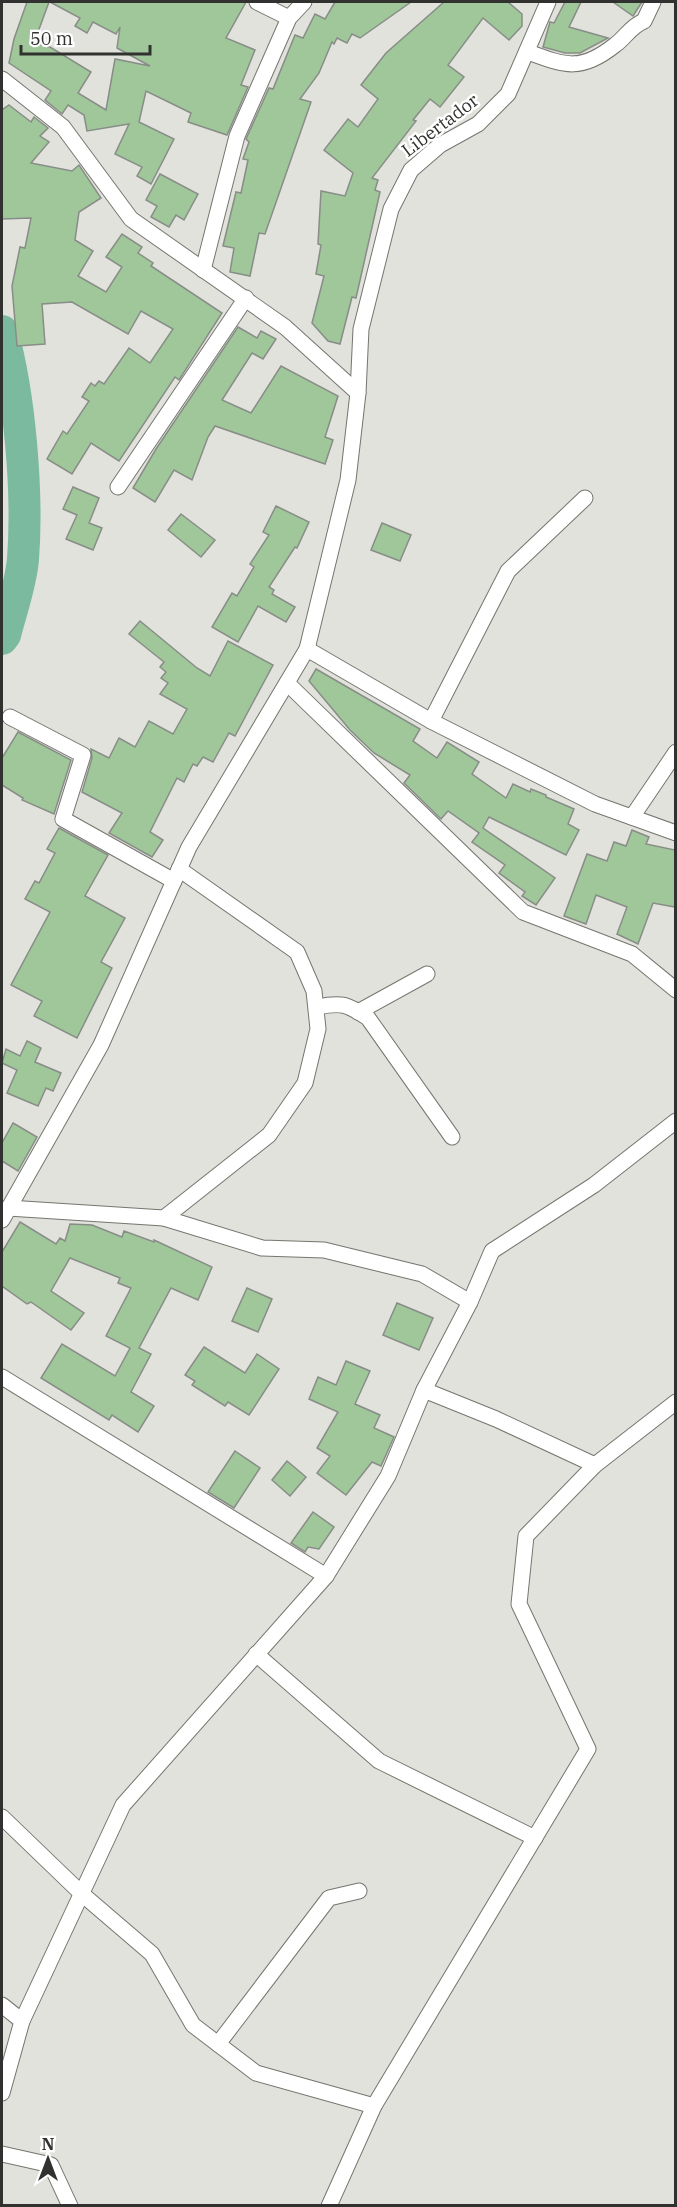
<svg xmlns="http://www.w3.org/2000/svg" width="677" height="2207" font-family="'IBM Plex Serif',serif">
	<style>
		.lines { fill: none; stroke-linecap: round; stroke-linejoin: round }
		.river { stroke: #7bba9e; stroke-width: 32 }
		.building { fill: #9fc79a; stroke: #888d87; stroke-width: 1.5 }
		.street-casing { stroke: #74766f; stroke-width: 17 }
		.street { stroke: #fff; stroke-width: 15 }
		.labels { text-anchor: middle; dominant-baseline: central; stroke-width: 5; stroke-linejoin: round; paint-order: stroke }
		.street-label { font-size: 18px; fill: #31322f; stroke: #fff }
	</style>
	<rect width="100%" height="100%" fill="#e0e2db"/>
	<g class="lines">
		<path class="river" d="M 2,331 C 20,395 28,493 23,559 C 21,584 11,611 5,635 L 2,639"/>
	</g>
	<g class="building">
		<polygon points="27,2 49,2 34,43 50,47 91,72 78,93 106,110 115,59 150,66 117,48 120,27 116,34 93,22 87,33 75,26 80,18 50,2 246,2 226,38 255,50 241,85 248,87 227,135 188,122 191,113 146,91 139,122 174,139 151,184 137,176 142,167 115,154 129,124 87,131 84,115 68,105 62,114 45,100 51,91 9,63 14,39"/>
		<polygon points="335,2 411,2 360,38 352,34 347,43 337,38 334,44 332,42 319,73 300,99 311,102 265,234 259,233 250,276 230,272 234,248 223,246 236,192 241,193 248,160 243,159 249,142 246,139 269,88 273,89 295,35 303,38 315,14 325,19"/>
		<polygon points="444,2 508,2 522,14 522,26 509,40 483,18 448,65 464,77 440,107 430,99 413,120 416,121 372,178 378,180 375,190 380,192 356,298 352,297 340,344 328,341 312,323 324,276 316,274 321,245 318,244 321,191 345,196 353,173 324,150 348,119 358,127 378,99 361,85 386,53"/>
		<polygon points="565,2 581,2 569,27 608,38 580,53 565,53 543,47 550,22 554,23"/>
		<polygon points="613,2 642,2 633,16"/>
		<polygon points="9,105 31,122 34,117 48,128 40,136 49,142 31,163 72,171 79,165 101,198 79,212 75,240 93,251 78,276 106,292 122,267 106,257 122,234 142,247 138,253 153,263 151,266 222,313 179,380 175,377 119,461 91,443 72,474 47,459 63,431 67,434 89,401 82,397 91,383 95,386 99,381 104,384 129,348 150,363 173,329 141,311 128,334 72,302 42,304 45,344 17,346 12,286 20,247 25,248 31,218 2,219 2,110"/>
		<polygon points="160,174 198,194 184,220 176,215 169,227 151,217 157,206 146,200"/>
		<polygon points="238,327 257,338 261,331 276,339 263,359 252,353 222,400 251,413 281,366 338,396 325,437 333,440 325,464 215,426 208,437 192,480 174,470 155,502 133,488 156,449"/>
		<polygon points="73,487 99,498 89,523 102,528 93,550 66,539 77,515 63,509"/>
		<polygon points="276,506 309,522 297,548 295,547 269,587 274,590 272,594 295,607 286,622 258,606 238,642 212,627 232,593 237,596 254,567 250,564 269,535 263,532"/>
		<polygon points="181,514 215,540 201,557 168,530"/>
		<polygon points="382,523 411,535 400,561 371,550"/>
		<polygon points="140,621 197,668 210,676 228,641 273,665 235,736 229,733 213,762 203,757 197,766 193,764 184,782 177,778 150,832 163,840 152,857 109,833 122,813 82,792 92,758 91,749 109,758 119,738 135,747 149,721 173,734 187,709 160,694 168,683 161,678 166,672 160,667 164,662 129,634"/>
		<polygon points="316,669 420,729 413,741 437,758 447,742 479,762 472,774 506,798 513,784 530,792 531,789 546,795 546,797 574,809 568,824 579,830 566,855 489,817 483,828 555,878 536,905 522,896 525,892 499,873 505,865 472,842 479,833 448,811 441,819 404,783 410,775 374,753 350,730 309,681"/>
		<polygon points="18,732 71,760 54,814 22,800 23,798 2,785 2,758"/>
		<polygon points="59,828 108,855 85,896 125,918 101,962 112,968 77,1038 34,1016 42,1001 11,985 50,912 25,899 35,881 39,883 55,853 47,849"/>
		<polygon points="632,830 649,837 646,844 675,850 675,907 653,903 638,944 617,934 627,907 596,895 586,924 564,916 587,854 607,861 614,842 626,846"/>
		<polygon points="27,1041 41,1048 35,1062 61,1073 53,1091 46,1088 38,1106 7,1093 17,1070 2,1063 6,1049 20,1056"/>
		<polygon points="13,1123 37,1137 18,1171 2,1161 2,1143"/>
		<polygon points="20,1222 56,1244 60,1238 65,1241 70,1224 92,1225 122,1237 124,1231 154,1242 154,1240 212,1267 198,1300 171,1288 139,1348 151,1354 131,1392 154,1406 138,1432 112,1415 109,1420 41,1378 62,1344 115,1376 130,1348 106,1336 131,1288 118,1283 120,1278 70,1258 51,1291 84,1313 71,1330 31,1302 27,1304 2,1286 2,1252"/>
		<polygon points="247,1288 272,1299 258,1332 232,1321"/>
		<polygon points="397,1303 433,1318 419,1350 383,1335"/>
		<polygon points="204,1347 245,1373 257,1354 279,1369 249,1415 228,1402 225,1406 192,1385 195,1381 185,1375"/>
		<polygon points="346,1361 370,1371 355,1404 380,1415 374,1428 394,1437 381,1466 372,1462 346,1495 317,1473 330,1456 317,1448 338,1412 309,1399 318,1377 336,1385"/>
		<polygon points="235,1451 260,1468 234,1508 208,1492"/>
		<polygon points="287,1461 306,1477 290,1496 272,1480"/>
		<polygon points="313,1512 334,1527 319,1549 308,1547 305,1552 291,1543"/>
	</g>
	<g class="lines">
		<g class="street-casing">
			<g id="street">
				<polyline points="257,2 289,18"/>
				<path d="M 528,52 C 566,66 581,72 615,45 C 626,37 631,26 644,21 L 653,2"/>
				<polyline points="2,79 63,127 131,219 285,327 358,393"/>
				<polyline points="203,270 237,136 289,18 304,2"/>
				<polyline points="118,487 246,298"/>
				<polyline points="307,649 431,721 595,804 676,833"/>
				<polyline points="287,683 523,912 632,954 676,990"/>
				<polyline points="10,717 83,755 63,819 174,881"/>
				<polyline points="431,721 508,571 585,498"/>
				<polyline points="632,817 676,752"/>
				<path d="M 317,1007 C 342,1002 347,1004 368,1018 L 452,1137"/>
				<polyline points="358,1012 427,974"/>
				<polyline points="8,1208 164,1218 269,1135 305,1083 318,1029 314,991 297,952 179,869"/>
				<polyline points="164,1218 262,1248 324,1250 422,1274 470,1302"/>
				<polyline points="2,1220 101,1045 189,847 307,649 348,480 358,393 361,329 391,209 411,170 440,145 478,124 508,94 548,2"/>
				<polyline points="2,1377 326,1576"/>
				<polyline points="424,1390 496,1419 595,1465"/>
				<polyline points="256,1654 379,1761 535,1838"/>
				<polyline points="2,1817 82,1894 152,1954 193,2025 256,2073 374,2106"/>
				<polyline points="2,2005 22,2021"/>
				<polyline points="218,2044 329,1898 359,1891"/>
				<polyline points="2,2093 22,2021 123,1805 326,1576 388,1476 424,1390 470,1302 492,1251 594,1185 676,1121"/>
				<polyline points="2,2154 51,2165 70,2206"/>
				<polyline points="329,2206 374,2106 588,1749 519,1604 526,1536 595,1465 676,1402"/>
			</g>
		</g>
		<use href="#street" class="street"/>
	</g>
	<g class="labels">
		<g class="street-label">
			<text transform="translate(440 125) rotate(-37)">Libertador</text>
		</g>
	</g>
	<rect width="677" height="2207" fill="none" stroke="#31322f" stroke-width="6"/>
	<g transform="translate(48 2159)" stroke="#ffffff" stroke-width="4.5" paint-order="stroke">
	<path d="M0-4.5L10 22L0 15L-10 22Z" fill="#31322f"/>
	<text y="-9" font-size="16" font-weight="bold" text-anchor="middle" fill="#31322f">N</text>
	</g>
	<path d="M21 45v9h129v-9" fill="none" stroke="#31322f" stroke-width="3"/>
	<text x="30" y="45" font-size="18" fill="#31322f" stroke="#ffffff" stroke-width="4.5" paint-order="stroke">50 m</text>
</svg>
